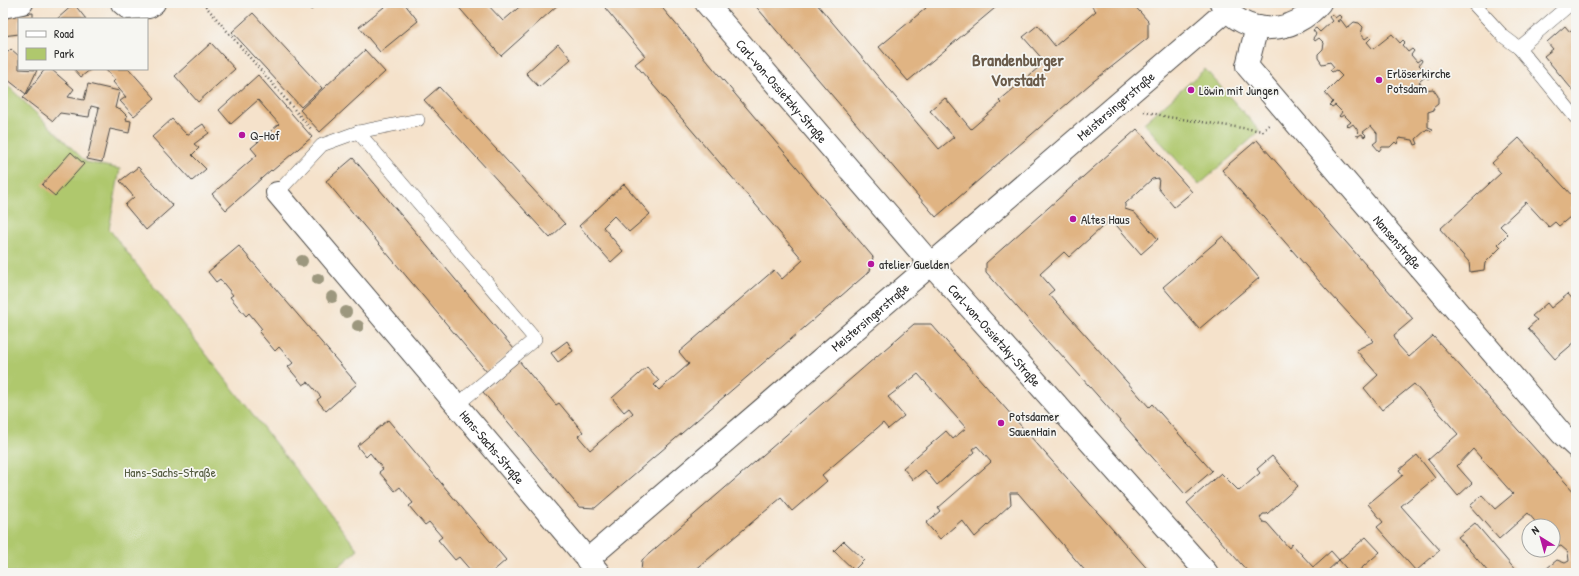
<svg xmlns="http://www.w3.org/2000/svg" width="1579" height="576" font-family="'Patrick Hand',sans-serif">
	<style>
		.green { fill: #afc86d; stroke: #6d7a4c }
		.building { fill: #e0b483 }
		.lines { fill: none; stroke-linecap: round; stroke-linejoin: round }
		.lane-casing { stroke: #494643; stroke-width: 14 }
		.street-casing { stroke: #494643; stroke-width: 24 }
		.path { stroke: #494643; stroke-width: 2.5; stroke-dasharray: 1 3; stroke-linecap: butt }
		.lane { stroke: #fff; stroke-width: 13 }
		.street { stroke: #fff; stroke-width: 22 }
		.tree { fill: #9c977e }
		.poi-dot { fill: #b5179e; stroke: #f6f6f2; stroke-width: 1.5 }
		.labels { text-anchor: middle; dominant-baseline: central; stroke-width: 3.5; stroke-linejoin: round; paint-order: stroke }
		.poi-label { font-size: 13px; fill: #2b2b2b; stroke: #f6f6f2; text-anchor: start }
		.street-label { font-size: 13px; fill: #2b2b2b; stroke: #f6f6f2 }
		.park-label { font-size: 13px; fill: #535a3f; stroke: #f6f6f2 }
		.district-label { font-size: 17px; font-weight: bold; fill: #6a5b4a; stroke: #f6f6f2 }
	</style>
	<rect width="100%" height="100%" fill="#f6f6f2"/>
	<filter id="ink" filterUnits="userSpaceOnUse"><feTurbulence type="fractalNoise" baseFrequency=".025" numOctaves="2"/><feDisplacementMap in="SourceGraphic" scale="8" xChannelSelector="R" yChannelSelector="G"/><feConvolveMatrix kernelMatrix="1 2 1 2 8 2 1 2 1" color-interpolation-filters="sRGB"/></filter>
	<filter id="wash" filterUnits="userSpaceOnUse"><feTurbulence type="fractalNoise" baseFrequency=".012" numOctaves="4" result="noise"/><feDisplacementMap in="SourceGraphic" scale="16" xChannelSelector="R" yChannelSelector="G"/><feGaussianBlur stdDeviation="0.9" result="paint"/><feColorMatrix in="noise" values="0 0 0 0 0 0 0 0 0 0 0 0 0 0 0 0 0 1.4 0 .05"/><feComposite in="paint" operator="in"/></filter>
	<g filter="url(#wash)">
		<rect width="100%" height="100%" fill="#f5e2cb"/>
		<g class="green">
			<polygon points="1205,69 1260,131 1199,185 1144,123"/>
			<polygon points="3,81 86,162 120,169 109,229 358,550 331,573 3,573"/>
		</g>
		<g id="blocks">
			<g class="building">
				<polygon points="305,3 320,3 311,10"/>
				<polygon points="389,3 404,3 418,21 380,52 359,27"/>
				<polygon points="455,3 486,3 503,21 524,3 560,3 501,56"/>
				<polygon points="611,3 658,3 873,257 870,271 595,508 579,507 483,392 519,361 556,405 559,403 583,432 578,436 590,450 633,413 629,408 624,412 612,398 647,367 659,381 654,385 659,390 689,364 679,352 774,270 782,279 803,260 635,64 645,56 605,8"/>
				<polygon points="753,3 816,3 939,149 954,137 930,111 945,98 971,129 1001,103 999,101 1045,62 1023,37 1038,25 1055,46 1096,11 1089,3 1132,3 1148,21 1148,38 1090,84 936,217"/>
				<polygon points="924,3 1001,3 908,81 879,47 926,8 923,4"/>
				<polygon points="74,4 86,19 57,19"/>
				<polygon points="33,13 33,19 19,19 19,34 3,36 3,16"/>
				<polygon points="253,13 322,88 301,107 232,32"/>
				<polygon points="1332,14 1335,18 1339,15 1342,18 1337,21 1338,22 1341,20 1347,28 1354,22 1359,23 1363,27 1361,34 1365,39 1369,36 1371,38 1367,42 1373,49 1392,34 1400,43 1403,40 1405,42 1402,45 1408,52 1412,49 1414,51 1411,55 1417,62 1421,59 1422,61 1419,65 1426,72 1429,70 1431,72 1428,74 1430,77 1428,79 1426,76 1419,82 1425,90 1433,89 1438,96 1438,104 1433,108 1434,110 1428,112 1428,127 1433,129 1432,131 1427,129 1416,139 1418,144 1415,145 1413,140 1399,138 1397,144 1395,142 1390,147 1382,147 1379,151 1373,144 1377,141 1377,133 1371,126 1363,132 1366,135 1364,137 1362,134 1358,136 1356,135 1359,132 1353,124 1349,127 1347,125 1351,122 1344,115 1340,117 1339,116 1342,112 1335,105 1332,107 1330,105 1333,102 1325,93 1342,76 1336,70 1332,72 1330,70 1334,67 1330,62 1327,63 1322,64 1318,58 1318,54 1323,49 1324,43 1319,38 1315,41 1313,38 1316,34 1313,30 1316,28 1320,32 1332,21 1329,17"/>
				<polygon points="1565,26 1570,32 1576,27 1576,94 1544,56 1553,49 1547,42"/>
				<polygon points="211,43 235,69 198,102 175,76"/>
				<polygon points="558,44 571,59 539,87 526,73"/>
				<polygon points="11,49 19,56 19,69 37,70 26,94 3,76 3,57"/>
				<polygon points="365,50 385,72 320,132 300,110"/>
				<polygon points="45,69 51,69 74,89 68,97 84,100 88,84 119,91 115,108 121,110 127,116 126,120 131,121 129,133 110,129 102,162 87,159 99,108 91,106 89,117 60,113 53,121 23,98"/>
				<polygon points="74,69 91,69 81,77"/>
				<polygon points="105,69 129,69 155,98 134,116 120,101 126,97 113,82 115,80"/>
				<polygon points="258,75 312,137 272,171 271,170 226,210 212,194 257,155 251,148 279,124 258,100 231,124 219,110"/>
				<polygon points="439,87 565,224 550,238 424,100"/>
				<polygon points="172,119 187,135 203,124 209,133 194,144 199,148 192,155 206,169 192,181 152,137"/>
				<polygon points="1137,129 1192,192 1174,207 1158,188 1159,178 1152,179 1125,204 1125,209 1134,212 1158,239 1141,254 1111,219 1069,257 1064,252 1040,274 1054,290 1049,294 1149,407 1152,404 1212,471 1185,494 1057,350 1056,351 986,272 986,263"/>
				<polygon points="1519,138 1576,200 1576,202 1570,208 1575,213 1559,226 1555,222 1549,227 1526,202 1500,226 1508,234 1498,244 1501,247 1485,263 1484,270 1470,272 1469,262 1440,229 1501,173 1492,163"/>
				<polygon points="1257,140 1413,319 1394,335 1398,345 1409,357 1433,336 1576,494 1576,573 1541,573 1557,560 1565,563 1569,561 1568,552 1561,546 1558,547 1553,542 1553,526 1539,526 1528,513 1499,539 1470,506 1482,495 1495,509 1513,494 1473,449 1457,466 1472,483 1458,496 1428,460 1458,434 1414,384 1382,410 1364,388 1378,375 1356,350 1374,341 1326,289 1222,170"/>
				<polygon points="71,152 84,164 55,196 42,185"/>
				<polygon points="353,158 514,349 487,372 326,181"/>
				<polygon points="138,167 173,206 146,230 125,205 134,197 120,181"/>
				<polygon points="624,184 650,214 629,232 614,216 603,227 623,251 611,262 579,226"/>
				<polygon points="1223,236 1259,278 1199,329 1163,287"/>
				<polygon points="239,246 357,384 326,411 317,400 321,397 308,382 303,385 288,367 293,363 279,347 275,351 259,332 262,329 249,313 246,316 230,297 233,295 220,279 216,282 208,272"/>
				<polygon points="1568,294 1576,303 1576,341 1555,359 1528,328 1537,320 1532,316 1547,303 1551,308"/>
				<polygon points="914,324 931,324 1151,573 1087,573 1018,493 1010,493 1011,504 975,537 962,520 940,539 926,523 940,511 938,508 991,462 977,446 973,449 975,452 937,485 925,470 913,480 903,468 946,431 953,439 966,428 918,374 888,397 904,416 888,429 883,423 822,475 827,481 792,511 781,498 694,571 696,573 641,573 642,560"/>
				<polygon points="567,341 573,351 558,362 551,353"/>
				<polygon points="388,420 506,560 491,573 470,573 472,572 459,557 455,560 438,540 442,537 429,522 425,525 409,506 413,503 400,487 395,491 379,472 383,469 370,453 366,457 357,446"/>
				<polygon points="1417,455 1435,478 1401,506 1440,550 1416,571 1377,527 1383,522 1368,504 1403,475 1399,470"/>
				<polygon points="1272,456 1298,486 1267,514 1263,514 1260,518 1263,522 1267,523 1289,548 1292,544 1313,567 1331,551 1339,560 1325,573 1249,573 1187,503 1221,473 1239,491 1260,473 1257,469"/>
				<polygon points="1475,523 1517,572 1518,573 1489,573 1458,537"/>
				<polygon points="1366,537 1380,552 1356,573 1350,573 1339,560"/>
				<polygon points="844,541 864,560 854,570 834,551"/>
			</g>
		</g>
	</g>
	<g filter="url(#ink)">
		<use href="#blocks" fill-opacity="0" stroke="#494643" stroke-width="1"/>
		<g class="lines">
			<g class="lane-casing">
				<g id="lane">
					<polyline points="1473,3 1503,36 1519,48 1576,118"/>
					<polyline points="1519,48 1568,6 1576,6"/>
					<polyline points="358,132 535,339 457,405"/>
					<polyline points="277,193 322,145 358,132 418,120"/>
				</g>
			</g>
			<g class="street-casing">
				<g id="street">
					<polyline points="122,3 128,8 149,7 154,3"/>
					<path id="s1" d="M 706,3 L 931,264 L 1207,573"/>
					<path d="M 1221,3 C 1246,38 1294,35 1320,3"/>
					<polyline points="3,7 22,3"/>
					<path id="s2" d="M 1257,27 L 1247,66 L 1562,434 L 1576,447"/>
					<path id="s3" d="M 277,193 L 599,573"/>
					<path id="s4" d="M 587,560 L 1226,11"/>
				</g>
			</g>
			<g class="path">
				<polyline points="203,3 312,130"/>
				<polyline points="1144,111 1168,117 1263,131 1269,125"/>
			</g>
			<use href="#lane" class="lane"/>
			<use href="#street" class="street"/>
		</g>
		<g class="tree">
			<circle cx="302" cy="261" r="6"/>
			<circle cx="318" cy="279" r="6"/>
			<circle cx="332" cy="297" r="6"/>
			<circle cx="346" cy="312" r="6"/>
			<circle cx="358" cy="326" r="6"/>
		</g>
	</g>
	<g class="poi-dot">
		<circle cx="1379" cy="80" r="4"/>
		<circle cx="1191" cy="90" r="4"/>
		<circle cx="242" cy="135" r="4"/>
		<circle cx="1073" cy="219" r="4"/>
		<circle cx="871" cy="264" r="4"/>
		<circle cx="1001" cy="423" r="4"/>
	</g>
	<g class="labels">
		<g class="poi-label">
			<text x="1387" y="73">Erlöserkirche<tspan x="1387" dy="15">Potsdam</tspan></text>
			<text x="1199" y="90">Löwin mit Jungen</text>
			<text x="250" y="135">Q-Hof</text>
			<text x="1081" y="219">Altes Haus</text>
			<text x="879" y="264">atelier Guelden</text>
			<text x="1009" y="416">Potsdamer<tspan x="1009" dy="15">SauenHain</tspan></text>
		</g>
		<g class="street-label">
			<text stroke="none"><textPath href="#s1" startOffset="116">Carl-von-Ossietzky-Straße</textPath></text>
			<text stroke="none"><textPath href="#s4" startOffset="697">Meistersingerstraße</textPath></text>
			<text stroke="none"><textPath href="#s2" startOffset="272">Nansenstraße</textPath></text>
			<text stroke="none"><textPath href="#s4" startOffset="373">Meistersingerstraße</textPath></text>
			<text stroke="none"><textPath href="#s1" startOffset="440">Carl-von-Ossietzky-Straße</textPath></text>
			<text stroke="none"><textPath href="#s3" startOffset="333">Hans-Sachs-Straße</textPath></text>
		</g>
		<g class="park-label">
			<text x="170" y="472">Hans-Sachs-Straße</text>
		</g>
		<g class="district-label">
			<text x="1018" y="59">Brandenburger<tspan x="1018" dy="20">Vorstadt</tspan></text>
		</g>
	</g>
	<rect width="1579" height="576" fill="none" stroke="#f6f6f2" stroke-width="16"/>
	<rect x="18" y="18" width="130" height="52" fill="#f6f6f2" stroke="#a5a5a2"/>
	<rect x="26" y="31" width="20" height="6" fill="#ffffff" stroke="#a5a5a2"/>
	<text x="54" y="38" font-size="12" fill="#2b2b2b">Road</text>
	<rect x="26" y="48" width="20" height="12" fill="#afc86d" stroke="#a5a5a2"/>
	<text x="54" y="58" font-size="12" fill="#2b2b2b">Park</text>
	<g transform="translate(1541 538) rotate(323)"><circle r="19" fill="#f6f6f2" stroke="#a5a5a2"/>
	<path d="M0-3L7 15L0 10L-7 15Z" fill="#b5179e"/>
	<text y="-6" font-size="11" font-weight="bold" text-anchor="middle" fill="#2b2b2b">N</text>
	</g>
</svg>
